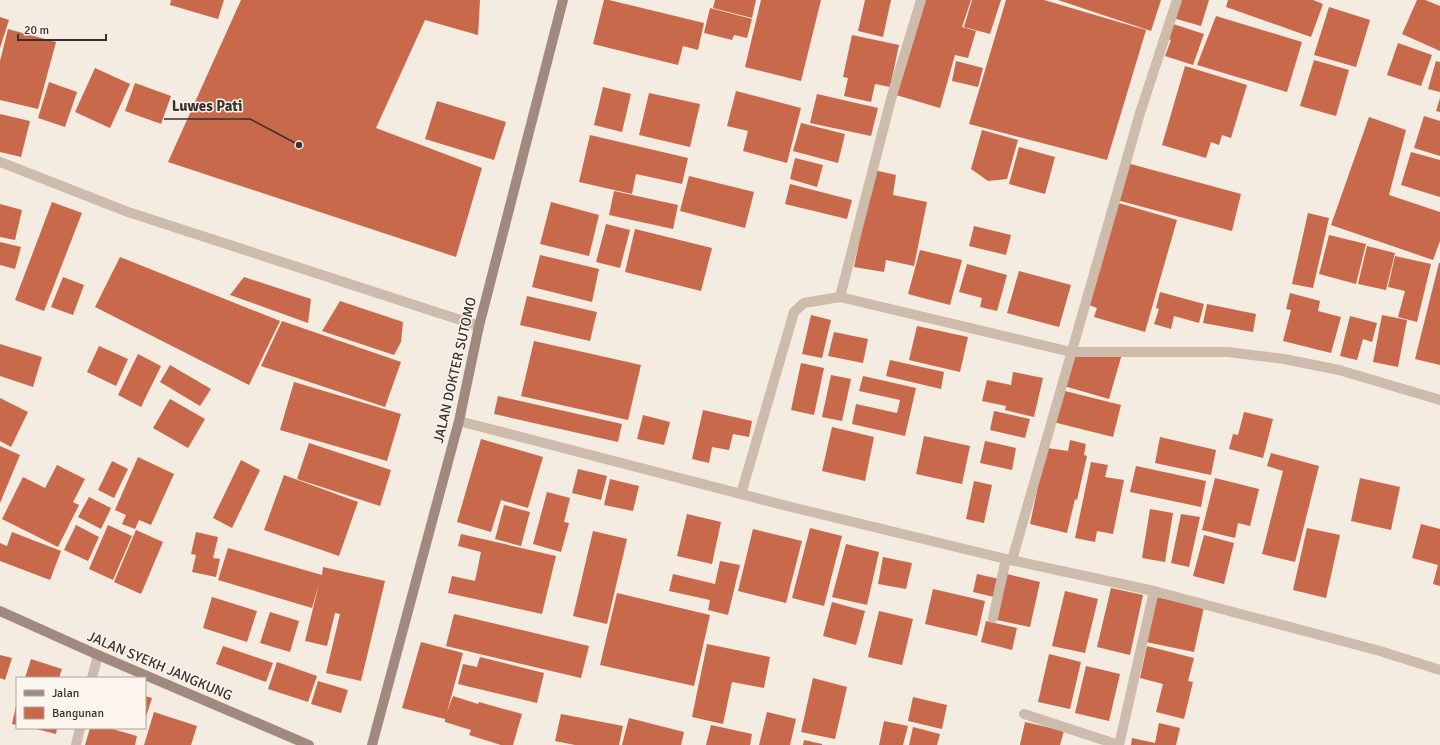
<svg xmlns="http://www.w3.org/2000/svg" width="1440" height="745" font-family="Signika,sans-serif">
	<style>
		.building { fill: #c8694b }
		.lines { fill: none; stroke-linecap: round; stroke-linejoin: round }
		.minor { stroke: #cdbbac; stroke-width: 10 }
		.secondary { stroke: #a18a7d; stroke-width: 10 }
		.labels { text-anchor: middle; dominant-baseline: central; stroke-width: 3; stroke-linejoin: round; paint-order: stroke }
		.street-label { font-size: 14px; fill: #3b302b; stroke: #fbf5ee }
		.leader { fill: none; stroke: #3b302b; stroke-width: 1.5 }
		.callout-dot { fill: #3b302b; stroke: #fbf5ee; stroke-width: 1.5 }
		.callout-label { font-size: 15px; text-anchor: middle; font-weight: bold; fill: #3b302b; stroke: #fbf5ee; stroke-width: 3; stroke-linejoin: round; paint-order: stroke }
	</style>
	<rect width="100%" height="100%" fill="#f4ebe1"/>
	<g class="building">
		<polygon points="171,0 224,0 218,19 170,5"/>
		<polygon points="241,0 480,0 478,35 425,20 376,128 482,168 456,257 168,162"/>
		<polygon points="604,0 609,0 704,23 698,50 683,46 678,65 593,44"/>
		<polygon points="715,0 756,0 752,18 713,8"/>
		<polygon points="761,0 821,0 801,81 745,67"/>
		<polygon points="865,0 891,0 883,37 858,31"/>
		<polygon points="923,0 971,0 962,27 976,31 968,58 955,55 940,108 896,95"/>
		<polygon points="972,0 1001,0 990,34 964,27"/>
		<polygon points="1006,0 1044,0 1146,30 1107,160 969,124"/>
		<polygon points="1058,0 1161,0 1151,31"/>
		<polygon points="1179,0 1209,0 1201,26 1173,18"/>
		<polygon points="1228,0 1313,0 1323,4 1311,37 1226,7"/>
		<polygon points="1417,0 1425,0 1440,6 1440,51 1402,34"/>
		<polygon points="1329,7 1370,20 1356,67 1314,55"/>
		<polygon points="710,8 752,19 747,38 734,35 732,40 704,33"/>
		<polygon points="1216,16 1302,42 1287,92 1197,65"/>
		<polygon points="0,17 9,20 0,48"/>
		<polygon points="1170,23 1204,34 1193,65 1165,56 1171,40 1165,38"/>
		<polygon points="8,29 56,42 38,109 0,100 0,61"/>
		<polygon points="852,35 899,45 890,87 875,84 871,102 844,96 848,78 843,77"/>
		<polygon points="1398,43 1432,55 1421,86 1387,75"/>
		<polygon points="1314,60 1349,70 1336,116 1300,106"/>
		<polygon points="956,61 983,68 978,87 952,81"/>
		<polygon points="1436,61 1440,62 1440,92 1428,89"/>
		<polygon points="1185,66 1247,85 1231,138 1222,135 1219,145 1211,142 1206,158 1162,145"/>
		<polygon points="95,68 130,84 110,128 75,112"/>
		<polygon points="49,82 77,92 65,127 38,118"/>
		<polygon points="135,83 171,96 161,124 125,111"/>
		<polygon points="603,87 631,94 622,132 594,125"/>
		<polygon points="736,91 801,108 787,163 743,151 748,131 727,126"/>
		<polygon points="649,93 700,104 690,147 639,135"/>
		<polygon points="817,94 878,108 871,136 810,123"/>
		<polygon points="1440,98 1440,112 1436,111"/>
		<polygon points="437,101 506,122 494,160 425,139"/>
		<polygon points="0,114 30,121 21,157 0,152"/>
		<polygon points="1424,116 1440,121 1440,156 1414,148"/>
		<polygon points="1369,117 1406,130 1389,195 1440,212 1440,241 1433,260 1331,225"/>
		<polygon points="801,123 845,134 838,163 793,151"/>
		<polygon points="982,130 1018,140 1007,179 988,181 971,169"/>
		<polygon points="590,135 688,158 682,184 636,174 632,194 579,182"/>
		<polygon points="1019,147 1055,157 1045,194 1009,184"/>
		<polygon points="1411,152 1440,160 1440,197 1401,185"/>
		<polygon points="795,158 823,165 817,187 790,179"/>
		<polygon points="1127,163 1241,194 1232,231 1117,200"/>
		<polygon points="874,170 896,175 893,195 927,202 914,266 886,260 884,272 854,267"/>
		<polygon points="689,176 754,192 745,228 680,211"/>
		<polygon points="790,184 852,200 847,219 785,204"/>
		<polygon points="614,191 678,205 673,229 609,215"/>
		<polygon points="52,202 82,213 44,311 15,300"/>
		<polygon points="551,202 599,215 589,256 540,244"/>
		<polygon points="1115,202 1177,220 1145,332 1094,317 1097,308 1086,304"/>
		<polygon points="0,204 22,210 15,240 0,237"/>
		<polygon points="1308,213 1329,218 1313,288 1292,284"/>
		<polygon points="606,224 630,230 620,268 596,262"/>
		<polygon points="974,226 1011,235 1006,255 969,246"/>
		<polygon points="635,229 712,248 701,291 625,272"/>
		<polygon points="1329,235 1366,244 1356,284 1319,274"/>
		<polygon points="0,242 21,247 15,269 0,265"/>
		<polygon points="1367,246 1395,253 1386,290 1358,284"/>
		<polygon points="920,250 962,260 950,305 908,294"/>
		<polygon points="540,255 599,269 592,302 532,287"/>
		<polygon points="1395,256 1431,264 1417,322 1398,317 1405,291 1388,287"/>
		<polygon points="120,257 280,321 249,385 95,307"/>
		<polygon points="1439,263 1440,263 1440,365 1415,359"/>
		<polygon points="967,264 1007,275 997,311 980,307 982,298 959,292"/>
		<polygon points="1019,271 1071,285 1059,327 1007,313"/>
		<polygon points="63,277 84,285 73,315 51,307"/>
		<polygon points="244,277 311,299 308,323 230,295"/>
		<polygon points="1160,292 1204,304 1199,323 1174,316 1171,329 1154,324 1159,309 1156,308"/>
		<polygon points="1290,293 1320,301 1318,311 1341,317 1331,353 1283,341 1291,310 1286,309"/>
		<polygon points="527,296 597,312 590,341 520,325"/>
		<polygon points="340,301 403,322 401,342 394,355 322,331"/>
		<polygon points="1207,304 1256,314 1253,332 1203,323"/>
		<polygon points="811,315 831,320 822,358 802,354"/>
		<polygon points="1382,315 1407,320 1398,367 1373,362"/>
		<polygon points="1350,316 1377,323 1372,342 1363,339 1357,360 1340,356"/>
		<polygon points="282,321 401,362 385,407 261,366"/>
		<polygon points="917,326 968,337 960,372 909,360"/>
		<polygon points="834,332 868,339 863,363 828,356"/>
		<polygon points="534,341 641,365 628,420 521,396"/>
		<polygon points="0,344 42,357 33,387 0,376"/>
		<polygon points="99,346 128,359 116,386 87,372"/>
		<polygon points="1073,352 1122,354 1109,399 1064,386"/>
		<polygon points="138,354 161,366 141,407 118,395"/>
		<polygon points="890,360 944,372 941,389 886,376"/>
		<polygon points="801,363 824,368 814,415 791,410"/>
		<polygon points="170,365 211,389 200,406 160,382"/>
		<polygon points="1013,372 1043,378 1034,417 1005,410 1006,406 982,401 987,380 1011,385"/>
		<polygon points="831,375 851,379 842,421 822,417"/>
		<polygon points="863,376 916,388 905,436 852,424 856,404 897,413 900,400 859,391"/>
		<polygon points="294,382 401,414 387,461 280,430"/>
		<polygon points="1061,390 1121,405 1113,437 1053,422"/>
		<polygon points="498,396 622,424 618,442 494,414"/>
		<polygon points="0,398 28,412 11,447 0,441"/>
		<polygon points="170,399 205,419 188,448 153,428"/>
		<polygon points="703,410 752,421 749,437 733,434 729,450 712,447 709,463 692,459"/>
		<polygon points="994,411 1030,419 1025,438 990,430"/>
		<polygon points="1244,412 1273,419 1263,458 1229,449 1233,434 1238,435"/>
		<polygon points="643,415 670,422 664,445 637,439"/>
		<polygon points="832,427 874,437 865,481 822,471"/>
		<polygon points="924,436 970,446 962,484 916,474"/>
		<polygon points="1160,437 1216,450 1211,475 1155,463"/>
		<polygon points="481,439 543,457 528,508 501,500 491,532 457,522"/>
		<polygon points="1070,440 1086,444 1084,455 1087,456 1077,500 1075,499 1067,533 1030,524 1037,491 1034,490 1047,448 1068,451"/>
		<polygon points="985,441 1016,448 1012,470 980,463"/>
		<polygon points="309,443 391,470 380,506 297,479"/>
		<polygon points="0,446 20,455 0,503"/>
		<polygon points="1271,453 1319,466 1295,562 1262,554 1283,471 1267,466"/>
		<polygon points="138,457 174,474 151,525 139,520 135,529 122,524 126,515 115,510"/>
		<polygon points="241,460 260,470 232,528 213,518"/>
		<polygon points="112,461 128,469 114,498 98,490"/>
		<polygon points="1091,462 1108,465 1105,477 1124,480 1113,534 1097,531 1095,542 1075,538"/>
		<polygon points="57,465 85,479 73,502 79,505 58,547 2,519 23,477 45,488"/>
		<polygon points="1136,466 1206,481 1201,507 1130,492"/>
		<polygon points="578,469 607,476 601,500 572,493"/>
		<polygon points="284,475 358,502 339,556 264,530"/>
		<polygon points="1215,478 1259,489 1250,526 1238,523 1235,538 1202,530"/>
		<polygon points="1360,478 1400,487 1391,530 1351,521"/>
		<polygon points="610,479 639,486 633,511 604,505"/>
		<polygon points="974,481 992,485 984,523 966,519"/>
		<polygon points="547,492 570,498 564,522 569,523 561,552 533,544"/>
		<polygon points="89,497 111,508 101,529 78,517"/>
		<polygon points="504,505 530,512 521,546 495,539"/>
		<polygon points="1150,509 1173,513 1165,562 1142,558"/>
		<polygon points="687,514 721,522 712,564 677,556"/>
		<polygon points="1181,514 1200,517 1189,567 1171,563"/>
		<polygon points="1421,524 1440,529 1440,586 1433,584 1438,565 1412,558"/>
		<polygon points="76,525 99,537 88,561 64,550"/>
		<polygon points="108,525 132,536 113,580 89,569"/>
		<polygon points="810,528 842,536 824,606 792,598"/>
		<polygon points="1307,528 1340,535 1326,598 1293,590"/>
		<polygon points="753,529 802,541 786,603 738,591"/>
		<polygon points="136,530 163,542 141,594 114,582"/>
		<polygon points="593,531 627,539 607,624 573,616"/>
		<polygon points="12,532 61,551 50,580 0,561 0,543 7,546"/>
		<polygon points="196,532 218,537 213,558 220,559 216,577 192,572 196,555 191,554"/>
		<polygon points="461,534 556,556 542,614 448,593 452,576 475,581 481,552 458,546"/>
		<polygon points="1204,535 1234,543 1224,584 1193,576"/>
		<polygon points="846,544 879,552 867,605 832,597"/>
		<polygon points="228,548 322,575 323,567 385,581 361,681 326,673 340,614 335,613 327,646 305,641 319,584 312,608 218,580"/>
		<polygon points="883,557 912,563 906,589 878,584"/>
		<polygon points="720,561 740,565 728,615 708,610 710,600 669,591 673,574 715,584"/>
		<polygon points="977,574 999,579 994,597 973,592"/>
		<polygon points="1007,574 1040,582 1030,627 997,620"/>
		<polygon points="1111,588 1143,595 1130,655 1097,647"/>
		<polygon points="933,589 985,601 977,636 925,624"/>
		<polygon points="1065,591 1098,599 1085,653 1052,646"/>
		<polygon points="617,593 710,615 694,686 600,665"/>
		<polygon points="212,597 257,611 247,642 203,628"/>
		<polygon points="1156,597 1204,607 1194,652 1146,642"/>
		<polygon points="832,602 865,611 856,645 823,636"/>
		<polygon points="879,611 913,619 902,665 868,657"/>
		<polygon points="270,612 299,621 290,652 260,643"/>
		<polygon points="454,614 589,646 581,678 446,646"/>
		<polygon points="986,621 1017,628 1012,650 981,642"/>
		<polygon points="421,642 463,653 447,712 453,696 478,704 479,702 522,714 513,745 501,745 469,735 471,730 445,722 445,719 402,708"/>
		<polygon points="707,644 770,657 764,688 732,682 723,724 692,717"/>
		<polygon points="223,646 273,663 266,682 216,664"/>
		<polygon points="1147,646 1194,658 1188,681 1193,682 1184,719 1156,712 1163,684 1140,678"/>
		<polygon points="1049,654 1081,662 1070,709 1038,702"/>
		<polygon points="0,655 12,658 5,680 0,678"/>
		<polygon points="480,657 544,673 537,703 458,684 463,664 477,667"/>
		<polygon points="31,659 62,669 59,678 25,678"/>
		<polygon points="277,662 317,676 308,702 268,689"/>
		<polygon points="1086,666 1120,674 1109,721 1075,713"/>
		<polygon points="813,678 847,687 835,739 801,732"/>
		<polygon points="318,681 348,690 341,713 311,704"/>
		<polygon points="145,696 152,698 145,720"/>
		<polygon points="913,697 947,705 942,729 908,721"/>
		<polygon points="16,706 17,706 17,725 12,724"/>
		<polygon points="154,712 197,726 191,745 144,745"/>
		<polygon points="767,712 796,719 790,745 759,745"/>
		<polygon points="561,714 623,726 619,745 575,745 555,741"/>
		<polygon points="629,718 684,732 681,745 622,745"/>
		<polygon points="884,721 908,726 903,745 879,745"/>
		<polygon points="1025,722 1064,731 1060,745 1020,745"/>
		<polygon points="1159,723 1180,728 1176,745 1131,745 1132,738 1155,743"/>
		<polygon points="711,725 752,734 750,745 706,745"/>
		<polygon points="913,727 940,734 937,745 909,745"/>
		<polygon points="32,728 57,728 56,734"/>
		<polygon points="90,728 109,728 137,736 135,745 85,745"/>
		<polygon points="804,740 822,744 822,745 803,745"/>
	</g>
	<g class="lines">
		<g class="minor">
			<polyline points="0,162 128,212 479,326"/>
			<polyline points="840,297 891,99 921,0"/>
			<polyline points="459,421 791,507 1006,559 1154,591 1380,651 1440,670"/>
			<polyline points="741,494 794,312 804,303 840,297 1071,352 1228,352 1284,359 1339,370 1440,400"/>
			<polyline points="1012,560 1140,113 1177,0"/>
			<polyline points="993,618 1006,559"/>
			<polyline points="92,678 98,655"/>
			<polyline points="1024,714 1119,745"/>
			<polyline points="76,745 80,728"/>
			<polyline points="1119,745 1154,591"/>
		</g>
		<g class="secondary">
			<polyline points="0,611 98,655 309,745"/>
			<polyline points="372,745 459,421 479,326 563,0"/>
		</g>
	</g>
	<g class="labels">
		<g class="street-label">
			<text transform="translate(455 370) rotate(-77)">JALAN DOKTER SUTOMO</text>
			<text transform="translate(160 666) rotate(23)">JALAN SYEKH JANGKUNG</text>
		</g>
	</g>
	<path class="leader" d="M299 145L250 119H164"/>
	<circle class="callout-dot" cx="299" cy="145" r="4"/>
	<g class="callout-label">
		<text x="207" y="111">Luwes Pati</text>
	</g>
	<rect x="16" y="677" width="130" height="52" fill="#fbf5ee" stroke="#aea6a0"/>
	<rect x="24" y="690" width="20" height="6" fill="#a18a7d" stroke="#aea6a0"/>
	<text x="52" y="697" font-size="12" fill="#3b302b">Jalan</text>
	<rect x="24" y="707" width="20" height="12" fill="#c8694b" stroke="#aea6a0"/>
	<text x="52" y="717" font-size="12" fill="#3b302b">Bangunan</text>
	<path d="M18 34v6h88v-6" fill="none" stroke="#3b302b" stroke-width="2"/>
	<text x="24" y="34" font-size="12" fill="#3b302b" stroke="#fbf5ee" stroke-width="3" paint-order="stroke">20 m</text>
</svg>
